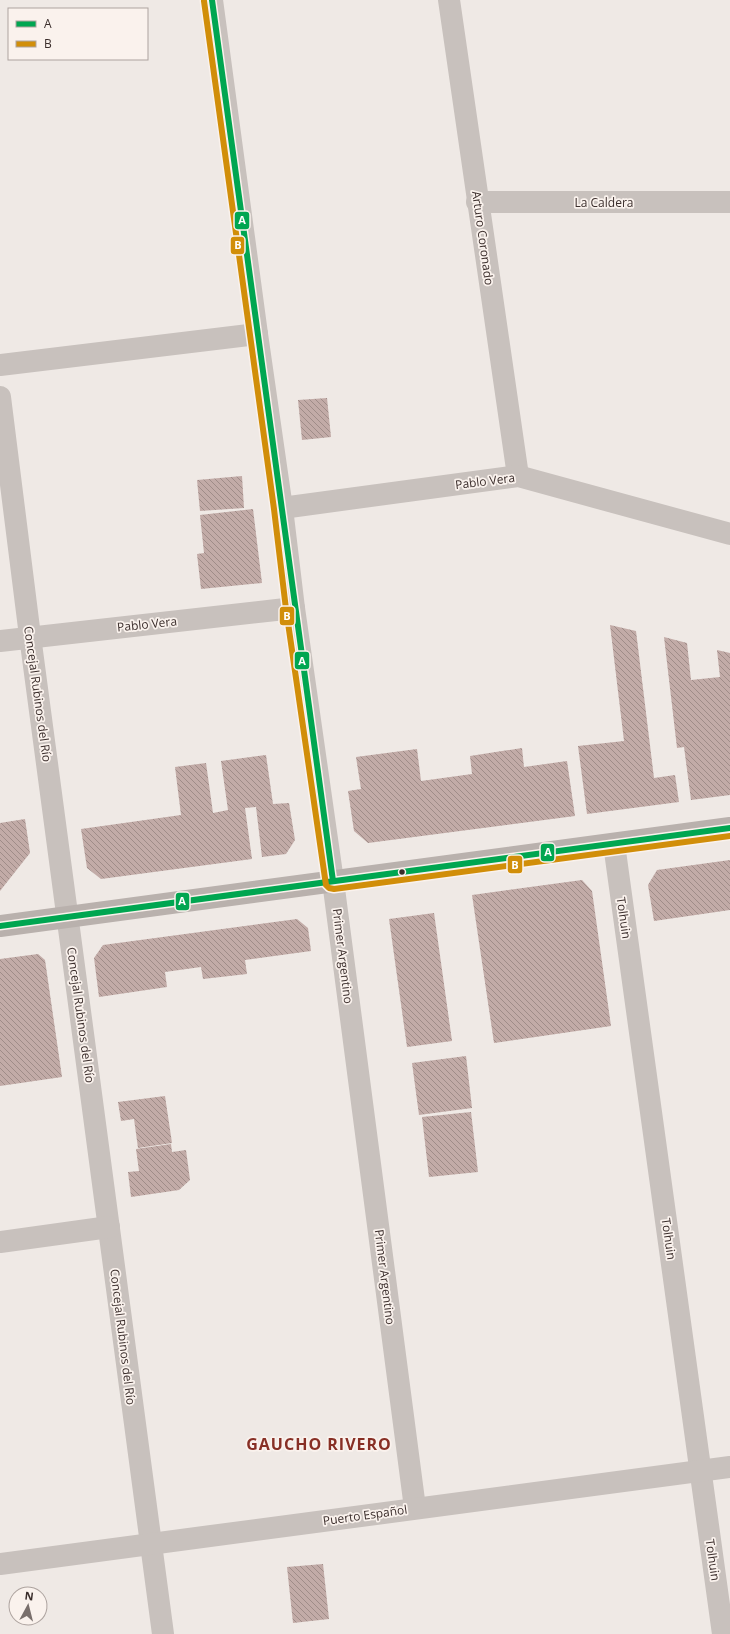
<svg xmlns="http://www.w3.org/2000/svg" width="730" height="1634" font-family="'Open Sans',sans-serif">
	<style>
		.building { fill: url(#building-back-hatch) }
		.lines { fill: none; stroke-linecap: round; stroke-linejoin: round }
		.minor { stroke: #c8c1bd; stroke-width: 22 }
		.secondary { stroke: #b9b1ad; stroke-width: 22 }
		.bus-1-casing { stroke: #faf2ed; stroke-width: 9 }
		.bus-2-casing { stroke: #faf2ed; stroke-width: 9 }
		.bus-1 { stroke: #00a651; stroke-width: 6 }
		.bus-2 { stroke: #d18e09; stroke-width: 6 }
		.bus-dot { fill: #3a2d2b; stroke: #faf2ed; stroke-width: 1.5 }
		.labels { text-anchor: middle; dominant-baseline: central; stroke-width: 3.5; stroke-linejoin: round; paint-order: stroke }
		.street-label { font-size: 12px; fill: #3a2d2b; stroke: #faf2ed }
		.district-label { font-size: 16px; font-weight: bold; letter-spacing: 1px; fill: #872f25; stroke: #faf2ed }
		.line-badge { stroke: #faf2ed; stroke-width: 1.5 }
		.badge-label { font-size: 11px; text-anchor: middle; font-weight: bold; fill: #fff }
	</style>
	<defs>
		<pattern id="building-back-hatch" width="6" height="6" patternUnits="userSpaceOnUse"><rect width="6" height="6" fill="#c2aba7"/><path d="M-1 5l2 2M0 0l6 6M5-1l2 2" fill="none" stroke="#9f8c88"/></pattern>
	</defs>
	<rect width="100%" height="100%" fill="#efe9e5"/>
	<g class="building">
		<polygon points="327,398 331,437 302,440 298,400"/>
		<polygon points="242,476 244,508 200,511 197,480"/>
		<polygon points="253,509 262,583 201,589 197,554 204,553 200,515"/>
		<polygon points="610,625 636,631 654,778 675,775 679,802 587,814 578,746 624,741"/>
		<polygon points="664,637 687,643 691,680 720,677 717,650 730,653 730,795 691,800 684,747 677,748"/>
		<polygon points="522,748 524,767 567,761 575,816 368,843 354,831 348,791 361,789 356,757 417,749 421,781 472,774 470,756"/>
		<polygon points="266,755 273,804 289,803 295,840 286,854 262,857 256,807 245,808 252,859 101,879 87,868 81,829 181,815 175,767 206,763 213,813 228,810 221,761"/>
		<polygon points="25,819 30,853 0,891 0,823"/>
		<polygon points="730,860 730,910 654,921 648,885 657,870"/>
		<polygon points="582,880 592,891 611,1026 494,1043 472,895"/>
		<polygon points="434,913 452,1041 407,1047 389,919"/>
		<polygon points="297,919 308,928 311,951 245,960 247,974 203,979 201,967 165,972 167,987 99,997 94,958 103,945"/>
		<polygon points="38,954 45,960 62,1077 0,1086 0,959"/>
		<polygon points="466,1056 472,1108 419,1115 412,1063"/>
		<polygon points="165,1096 172,1143 138,1148 134,1119 121,1121 118,1102"/>
		<polygon points="471,1112 478,1172 429,1177 422,1117"/>
		<polygon points="171,1144 172,1152 186,1150 190,1180 179,1190 131,1197 128,1172 139,1171 136,1149"/>
		<polygon points="323,1564 329,1619 293,1623 287,1567"/>
	</g>
	<g class="lines">
		<g class="minor">
			<polyline points="212,0 257,334 282,508 294,608 333,881 415,1508"/>
			<polyline points="449,0 518,476"/>
			<polyline points="477,202 730,202"/>
			<polyline points="0,365 257,334"/>
			<polyline points="0,397 30,636 163,1634"/>
			<polyline points="282,508 518,476 730,534"/>
			<polyline points="0,641 294,608"/>
			<polyline points="614,844 723,1634"/>
			<polyline points="0,1242 109,1227"/>
			<polyline points="0,1564 730,1467"/>
		</g>
		<polyline class="secondary" points="0,926 730,828"/>
		<g class="bus-1-casing">
			<g id="bus-1">
				<path d="M 212,0 C 252,294 291,588 333,881"/>
				<polyline points="0,926 730,828"/>
			</g>
		</g>
		<g class="bus-2-casing">
			<polyline id="bus-2" points="204,1 274,509 286,609 326,885 329,888 334,889 730,836"/>
		</g>
		<use href="#bus-1" class="bus-1"/>
		<use href="#bus-2" class="bus-2"/>
	</g>
	<circle class="bus-dot" cx="402" cy="872" r="3.5"/>
	<g class="labels">
		<g class="street-label">
			<text x="604" y="202">La Caldera</text>
			<text transform="translate(483 238) rotate(82)">Arturo Coronado</text>
			<text transform="translate(485 481) rotate(-7)">Pablo Vera</text>
			<text transform="translate(147 624) rotate(-6)">Pablo Vera</text>
			<text transform="translate(38 694) rotate(82)">Concejal Rubinos del Río</text>
			<text transform="translate(624 918) rotate(82)">Tolhuin</text>
			<text transform="translate(343 956) rotate(83)">Primer Argentino</text>
			<text transform="translate(81 1015) rotate(82)">Concejal Rubinos del Río</text>
			<text transform="translate(669 1239) rotate(82)">Tolhuin</text>
			<text transform="translate(385 1277) rotate(83)">Primer Argentino</text>
			<text transform="translate(123 1337) rotate(83)">Concejal Rubinos del Río</text>
			<text transform="translate(365 1515) rotate(-8)">Puerto Español</text>
			<text transform="translate(713 1560) rotate(82)">Tolhuin</text>
		</g>
		<g class="district-label">
			<text x="319" y="1444">GAUCHO RIVERO</text>
		</g>
	</g>
	<g class="line-badge">
		<rect x="234" y="211" width="16" height="19" rx="4" fill="#00a651"/>
		<rect x="230" y="236" width="15" height="19" rx="4" fill="#d18e09"/>
		<rect x="279" y="606" width="16" height="20" rx="4" fill="#d18e09"/>
		<rect x="294" y="651" width="16" height="19" rx="4" fill="#00a651"/>
		<rect x="540" y="843" width="15" height="19" rx="4" fill="#00a651"/>
		<rect x="507" y="855" width="16" height="19" rx="4" fill="#d18e09"/>
		<rect x="175" y="892" width="15" height="19" rx="4" fill="#00a651"/>
	</g>
	<g class="badge-label">
		<text x="242" y="224">A</text>
		<text x="238" y="249">B</text>
		<text x="287" y="620">B</text>
		<text x="302" y="665">A</text>
		<text x="548" y="856">A</text>
		<text x="515" y="869">B</text>
		<text x="182" y="905">A</text>
	</g>
	<rect x="8" y="8" width="140" height="52" fill="#faf2ed" stroke="#ada39f"/>
	<rect x="16" y="21" width="20" height="6" fill="#00a651" stroke="#ada39f"/>
	<text x="44" y="28" font-size="12" fill="#3a2d2b">A</text>
	<rect x="16" y="41" width="20" height="6" fill="#d18e09" stroke="#ada39f"/>
	<text x="44" y="48" font-size="12" fill="#3a2d2b">B</text>
	<g transform="translate(28 1606) rotate(7)"><circle r="19" fill="#faf2ed" stroke="#ada39f"/>
	<path d="M0-3L7 15L0 10L-7 15Z" fill="#796f6c"/>
	<text y="-6" font-size="11" font-weight="bold" text-anchor="middle" fill="#3a2d2b">N</text>
	</g>
</svg>
